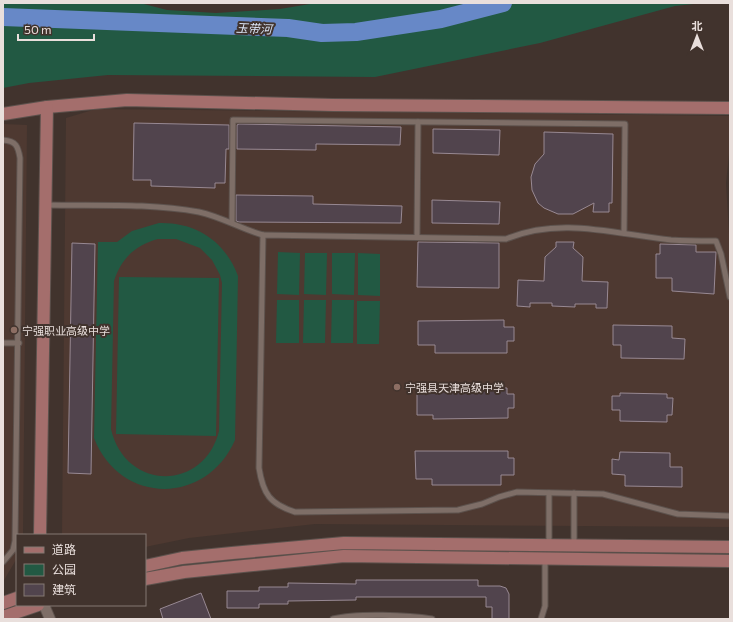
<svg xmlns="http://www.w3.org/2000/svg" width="733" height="622" font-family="Commissioner,'Noto Sans SC',sans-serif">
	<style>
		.built { fill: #4e3931 }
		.green { fill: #225943; fill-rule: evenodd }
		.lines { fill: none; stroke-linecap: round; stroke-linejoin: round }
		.river { stroke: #6788c7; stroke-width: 18 }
		.building { fill: #51444d; stroke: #988993 }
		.lane-casing { stroke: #5d524d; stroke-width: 7 }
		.street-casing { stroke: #5d524d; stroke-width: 12 }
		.secondary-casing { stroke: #5d524d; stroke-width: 14 }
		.lane { stroke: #7e6e67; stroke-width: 5 }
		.street { stroke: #7e6e67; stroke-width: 10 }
		.secondary { stroke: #a46e6c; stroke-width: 12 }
		.education-dot { fill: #8d6e63; stroke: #41332d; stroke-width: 1.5 }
		.labels { text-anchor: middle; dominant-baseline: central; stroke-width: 4; stroke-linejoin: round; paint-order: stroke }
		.poi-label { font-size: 11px; fill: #e9dfdc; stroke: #41332d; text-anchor: start }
		.water-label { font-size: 12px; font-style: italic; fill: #dae4f5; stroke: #41332d }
	</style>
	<rect width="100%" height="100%" fill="#41332d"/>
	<g class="built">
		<polygon points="96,109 730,116 730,145 726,183 730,251 730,527 315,524 189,538 145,547 145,535 62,535 66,118"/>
		<polygon points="3,124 27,125 23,535 17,535 17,558 3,582"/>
	</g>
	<g class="green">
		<polygon points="3,3 140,3 167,10 216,13 280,9 316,3 703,3 675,6 540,43 375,77 108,75 29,83 3,88"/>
		<path d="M 159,223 C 196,222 225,241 238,276 L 235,440 C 206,506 120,505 94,438 L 98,242 L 117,242 L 132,231 ZM 158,239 L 176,239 L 200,248 L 212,260 L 220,275 L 222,283 L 219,431 C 204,492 125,491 111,429 L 114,281 C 121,259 135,245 158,239 Z"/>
		<polygon points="278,252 300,253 299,295 277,294"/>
		<polygon points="305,253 327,253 326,295 304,294"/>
		<polygon points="332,253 355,253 354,295 332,294"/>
		<polygon points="358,253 380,254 380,296 358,295"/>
		<polygon points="119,277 219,278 216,436 116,434"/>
		<polygon points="277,300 299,300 299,343 276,343"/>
		<polygon points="304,300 326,300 325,343 303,343"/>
		<polygon points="332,300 354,300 353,343 331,343"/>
		<polygon points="357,301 380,301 379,344 357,344"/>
	</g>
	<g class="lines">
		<polyline class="river" points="3,17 288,28 322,33 356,32 441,19 503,3"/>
	</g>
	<g class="building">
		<polygon points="134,123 229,125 229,149 226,149 225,183 215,183 215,188 151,186 151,180 133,180"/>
		<polygon points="239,124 401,127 400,145 316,144 316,150 237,149 237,125"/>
		<polygon points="433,129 500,130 499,155 433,153"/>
		<polygon points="544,132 613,134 612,203 609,203 609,212 593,212 594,203 573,214 558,214 544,208 538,203 532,190 531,177 535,164 544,154"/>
		<polygon points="236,195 313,196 313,204 402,206 401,223 239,222 236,221"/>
		<polygon points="432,200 500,202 499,224 432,223"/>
		<polygon points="418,242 499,243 499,288 417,287"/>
		<polygon points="556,242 574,242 573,248 583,257 582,281 608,282 607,308 596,308 596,304 575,304 575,307 552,306 552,303 530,303 530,307 517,306 518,280 544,281 545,257 556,247"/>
		<polygon points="72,243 95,244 91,474 68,473"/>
		<polygon points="660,244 696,245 696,252 716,252 714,294 672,291 672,278 656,278 656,254 660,254"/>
		<polygon points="504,320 504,327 514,327 514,341 507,341 507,353 435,353 435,345 418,345 418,321"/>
		<polygon points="613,325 672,326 672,338 685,339 684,359 621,358 621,345 613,345"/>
		<polygon points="417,388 507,388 507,394 514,394 514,408 508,408 508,418 433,419 433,415 417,415"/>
		<polygon points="620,393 667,394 667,398 673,398 672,415 667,415 667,422 620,421 620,410 612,410 612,396 620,396"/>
		<polygon points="415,451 508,451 508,458 514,458 514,475 501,475 501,485 432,485 432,479 416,479"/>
		<polygon points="620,452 670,453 670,467 682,467 682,487 625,486 625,475 612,474 612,459 619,460"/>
		<polygon points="356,580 478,580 478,586 500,586 506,588 509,594 509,619 492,619 492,607 486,607 486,597 356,597 356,600 288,601 288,604 259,604 259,608 227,608 227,591 259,591 259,587 288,587 288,583 356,584"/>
		<polygon points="201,593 211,619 163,619 160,609"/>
	</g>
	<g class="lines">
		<g class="lane-casing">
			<g id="lane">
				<path d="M 3,140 C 16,141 18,146 20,158 L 15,541 L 13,550 L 3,562"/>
				<path d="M 46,205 C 96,206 149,203 199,212 C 222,217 241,229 263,235"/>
				<polyline points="232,222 233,120 625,124 624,233"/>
				<polyline points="417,237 418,122"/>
				<path d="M 730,297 L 721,254 L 716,241 C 701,241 686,241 671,240 C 615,234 560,216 506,239 L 263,235 L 259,468 C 263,494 270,504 295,512 L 458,510 L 482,504 L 499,497 L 517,492 L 603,494 L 678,514 L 730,516"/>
				<polyline points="3,343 19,343"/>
				<polyline points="549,545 549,493"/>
				<polyline points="574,545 574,493"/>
				<path d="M 333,619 C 356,613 409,615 432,619"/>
				<polyline points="541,619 545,606 545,558"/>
			</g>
		</g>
		<g class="street-casing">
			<polyline id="street" points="44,605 50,619"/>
		</g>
		<g class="secondary-casing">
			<g id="secondary">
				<polyline points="3,114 47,107 127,100 333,105 730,108"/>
				<polyline points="40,535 47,107"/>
				<polyline points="145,566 182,558 232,553 344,543 730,547"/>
				<polyline points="145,579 184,572 344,556 730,561"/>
				<polyline points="3,603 17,598"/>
				<polyline points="3,617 38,605"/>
			</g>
		</g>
		<use href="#lane" class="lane"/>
		<use href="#street" class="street"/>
		<use href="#secondary" class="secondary"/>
	</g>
	<g class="education-dot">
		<circle cx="14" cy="330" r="4"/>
		<circle cx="397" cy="387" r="4"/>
	</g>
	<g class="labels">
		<g class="poi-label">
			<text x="22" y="330">宁强职业高级中学</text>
			<text x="405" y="387">宁强县天津高级中学</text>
		</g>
		<g class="water-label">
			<text transform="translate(254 28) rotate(2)">玉带河</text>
		</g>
	</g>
	<rect width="733" height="622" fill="none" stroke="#e9dfdc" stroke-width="8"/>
	<rect x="16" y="534" width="130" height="72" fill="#41332d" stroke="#847873"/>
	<rect x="24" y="547" width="20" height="6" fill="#a46e6c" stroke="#847873"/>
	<text x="52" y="554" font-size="12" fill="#e9dfdc">道路</text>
	<rect x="24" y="564" width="20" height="12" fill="#225943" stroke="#847873"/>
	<text x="52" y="574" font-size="12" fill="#e9dfdc">公园</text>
	<rect x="24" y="584" width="20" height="12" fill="#51444d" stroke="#847873"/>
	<text x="52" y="594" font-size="12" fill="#e9dfdc">建筑</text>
	<g transform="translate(697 36)" stroke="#41332d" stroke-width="3" paint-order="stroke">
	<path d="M0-3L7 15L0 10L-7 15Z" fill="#e9dfdc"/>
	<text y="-6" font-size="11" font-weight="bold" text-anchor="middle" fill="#e9dfdc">北</text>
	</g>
	<path d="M18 34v6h76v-6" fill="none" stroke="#e9dfdc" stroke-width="2"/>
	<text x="24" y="34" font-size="12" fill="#e9dfdc" stroke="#41332d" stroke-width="3" paint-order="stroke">50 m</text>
</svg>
